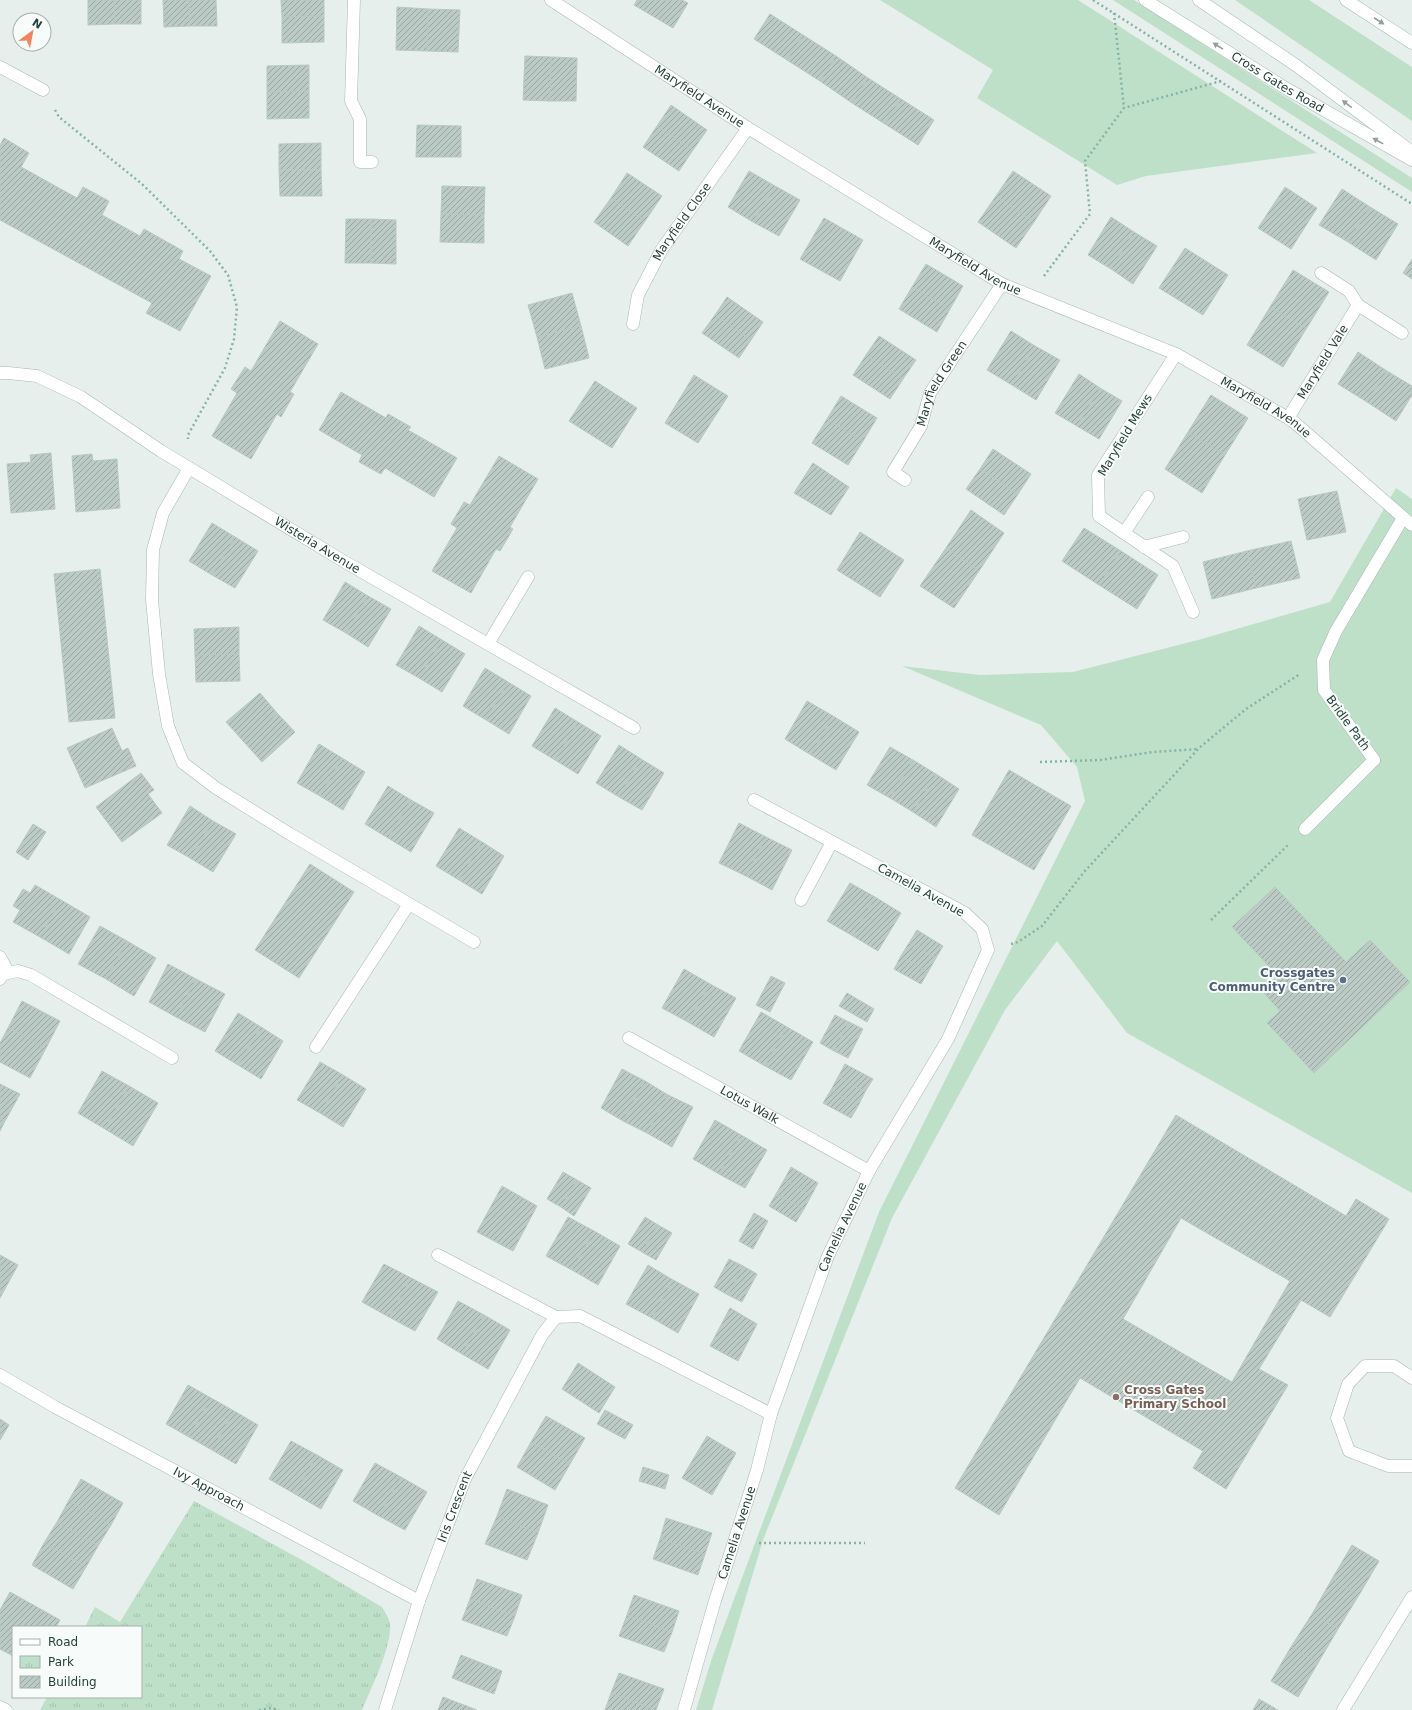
<svg xmlns="http://www.w3.org/2000/svg" width="1412" height="1710" font-family="'DejaVu Sans',sans-serif">
	<style>
		.green { fill: #bfe0c8 }
		.park { fill: url(#park-tufts) }
		.building { fill: url(#building-hatch); stroke: #b8c9c2; fill-rule: evenodd }
		.lines { fill: none; stroke-linecap: round; stroke-linejoin: round }
		.lane-casing { stroke: #a8b8b2; stroke-width: 13 }
		.street-casing { stroke: #a8b8b2; stroke-width: 13 }
		.secondary-casing { stroke: #a4bbb3; stroke-width: 13 }
		.path { stroke: #86b3a5; stroke-width: 2.5; stroke-dasharray: 2 3; stroke-linecap: butt }
		.lane { stroke: #fff; stroke-width: 12 }
		.street { stroke: #fff; stroke-width: 12 }
		.secondary { stroke: #fff; stroke-width: 12 }
		.oneway { fill: #92a09c }
		.service-dot { fill: #5c6f8a; stroke: #f7fbf9; stroke-width: 1.5 }
		.education-dot { fill: #8d6e63; stroke: #f7fbf9; stroke-width: 1.5 }
		.labels { text-anchor: middle; dominant-baseline: central; stroke-width: 4; stroke-linejoin: round; paint-order: stroke }
		.street-label { font-size: 12px; fill: #24423a; stroke: #f7fbf9 }
		.service-label { font-size: 12px; font-weight: bold; fill: #4e5e75; stroke: #f7fbf9; text-anchor: end }
		.education-label { font-size: 12px; font-weight: bold; fill: #785e54; stroke: #f7fbf9; text-anchor: start }
	</style>
	<defs>
		<pattern id="park-tufts" width="24" height="20" patternUnits="userSpaceOnUse"><rect width="24" height="20" fill="#bfe0c8"/><path d="M3 7l-1-3M5 7V3M7 7l1-3M15 17l-1-3M17 17v-4M19 17l1-3" fill="none" stroke="#a4c1ad"/></pattern>
		<pattern id="building-hatch" width="6" height="6" patternUnits="userSpaceOnUse"><rect width="6" height="6" fill="#bbcac4"/><path d="M-1 1l2-2M0 6l6-6M5 7l2-2" fill="none" stroke="#98a6a0"/></pattern>
	</defs>
	<rect width="100%" height="100%" fill="#e6efeb"/>
	<g class="green">
		<polygon points="880,0 1078,0 1317,153 1146,176 1117,185 977,98 993,70"/>
		<polygon points="1113,0 1134,0 1412,178 1412,192"/>
		<polygon points="1235,0 1309,0 1412,67 1412,121"/>
		<polygon points="1396,488 1412,499 1412,1193 1127,1033 1057,941 1005,1010 892,1218 763,1540 712,1710 696,1710 712,1658 879,1212 1085,801 1077,767 1041,725 902,666 980,675 1073,672 1198,640 1330,602"/>
	</g>
	<path class="park" d="M 194,1501 L 302,1560 L 382,1607 C 385,1612 389,1618 390,1624 C 392,1647 371,1688 362,1710 L 40,1710 L 47,1697 L 141,1697 L 141,1627 L 85,1627 L 95,1607 L 120,1622 Z"/>
	<g class="building">
		<polygon points="88,0 114,0 115,24 88,25"/>
		<polygon points="114,0 141,0 141,24 115,24"/>
		<polygon points="163,0 189,0 190,26 164,27"/>
		<polygon points="189,0 216,0 217,26 190,26"/>
		<polygon points="281,0 324,0 324,16 282,17"/>
		<polygon points="637,0 682,0 688,3 673,28 634,5"/>
		<polygon points="397,7 428,9 427,51 396,50"/>
		<polygon points="428,9 460,10 458,52 427,51"/>
		<polygon points="770,14 803,35 787,60 754,39"/>
		<polygon points="324,16 324,42 282,43 282,17"/>
		<polygon points="803,35 836,56 820,81 787,60"/>
		<polygon points="525,56 551,57 550,101 523,100"/>
		<polygon points="836,56 868,78 852,103 820,81"/>
		<polygon points="551,57 577,58 576,101 550,101"/>
		<polygon points="309,65 309,91 267,92 267,66"/>
		<polygon points="868,78 901,99 885,124 852,103"/>
		<polygon points="309,91 309,118 267,119 267,92"/>
		<polygon points="901,99 934,120 918,145 885,124"/>
		<polygon points="671,105 707,130 693,150 657,126"/>
		<polygon points="417,125 461,126 461,157 416,157"/>
		<polygon points="657,126 693,150 679,171 643,147"/>
		<polygon points="4,138 29,153 21,167 77,198 83,187 109,201 102,215 140,236 144,229 183,251 179,259 211,276 180,331 146,313 152,303 0,220 0,145"/>
		<polygon points="321,143 321,170 279,170 279,144"/>
		<polygon points="279,170 321,170 322,196 280,196"/>
		<polygon points="749,171 775,186 753,222 728,207"/>
		<polygon points="1013,171 1051,196 1034,222 996,196"/>
		<polygon points="627,173 662,196 645,221 611,198"/>
		<polygon points="442,186 485,187 484,215 441,214"/>
		<polygon points="775,186 800,200 779,236 753,222"/>
		<polygon points="1285,187 1317,208 1291,249 1258,228"/>
		<polygon points="1342,189 1370,207 1348,242 1319,225"/>
		<polygon points="996,196 1034,222 1016,248 978,222"/>
		<polygon points="611,198 645,221 628,246 594,222"/>
		<polygon points="1370,207 1398,224 1376,260 1348,242"/>
		<polygon points="441,214 484,215 484,243 440,242"/>
		<polygon points="1111,217 1134,232 1111,269 1088,255"/>
		<polygon points="824,218 863,240 840,281 800,259"/>
		<polygon points="346,219 371,219 371,263 345,263"/>
		<polygon points="371,219 396,220 396,264 371,263"/>
		<polygon points="1134,232 1157,246 1133,284 1111,269"/>
		<polygon points="1185,248 1228,275 1203,315 1159,288"/>
		<polygon points="1412,259 1412,279 1403,273"/>
		<polygon points="926,264 963,286 950,309 912,287"/>
		<polygon points="1293,270 1329,292 1306,329 1270,307"/>
		<polygon points="912,287 950,309 937,332 899,309"/>
		<polygon points="572,293 581,326 537,337 528,305"/>
		<polygon points="727,297 763,322 751,340 715,315"/>
		<polygon points="1270,307 1306,329 1283,367 1247,345"/>
		<polygon points="715,315 751,340 739,358 702,333"/>
		<polygon points="280,321 318,344 290,392 294,394 281,417 277,414 251,459 212,436 237,393 231,389 245,367 251,371"/>
		<polygon points="581,326 589,358 545,369 537,337"/>
		<polygon points="1011,331 1035,346 1012,385 987,370"/>
		<polygon points="879,336 916,360 903,379 866,355"/>
		<polygon points="1035,346 1060,360 1036,400 1012,385"/>
		<polygon points="1358,352 1387,371 1367,402 1338,384"/>
		<polygon points="866,355 903,379 890,399 853,375"/>
		<polygon points="1387,371 1412,386 1412,395 1396,421 1367,402"/>
		<polygon points="1079,374 1100,388 1077,426 1055,413"/>
		<polygon points="694,375 728,396 698,443 665,423"/>
		<polygon points="595,381 637,408 612,448 569,421"/>
		<polygon points="1100,388 1122,401 1099,439 1077,426"/>
		<polygon points="341,392 386,418 388,414 411,427 408,430 457,458 434,497 385,468 381,474 359,462 362,455 319,430"/>
		<polygon points="1211,395 1248,418 1225,455 1188,432"/>
		<polygon points="841,396 877,418 863,441 827,419"/>
		<polygon points="827,419 863,441 848,465 812,443"/>
		<polygon points="1188,432 1225,455 1202,493 1165,469"/>
		<polygon points="993,449 1031,474 1018,494 980,469"/>
		<polygon points="51,453 55,509 11,513 7,464 31,462 30,455"/>
		<polygon points="92,454 93,461 117,459 120,508 76,512 72,456"/>
		<polygon points="499,456 538,479 510,527 513,529 500,551 496,549 471,593 432,571 457,528 451,524 464,502 470,505"/>
		<polygon points="813,463 849,487 831,515 794,493"/>
		<polygon points="980,469 1018,494 1004,515 966,489"/>
		<polygon points="1337,491 1346,532 1307,540 1298,499"/>
		<polygon points="971,510 1004,533 979,571 946,548"/>
		<polygon points="212,523 235,537 212,575 189,561"/>
		<polygon points="1084,528 1121,551 1099,585 1062,561"/>
		<polygon points="860,532 904,560 880,597 837,570"/>
		<polygon points="235,537 258,551 235,588 212,575"/>
		<polygon points="1291,541 1300,578 1256,588 1247,551"/>
		<polygon points="946,548 979,571 954,608 920,586"/>
		<polygon points="1121,551 1158,575 1137,609 1099,585"/>
		<polygon points="1247,551 1256,588 1212,599 1203,562"/>
		<polygon points="100,569 115,718 69,722 54,574"/>
		<polygon points="345,582 368,596 346,633 323,620"/>
		<polygon points="368,596 391,609 368,647 346,633"/>
		<polygon points="419,626 442,640 419,678 396,665"/>
		<polygon points="239,627 239,654 195,655 194,629"/>
		<polygon points="442,640 465,654 442,692 419,678"/>
		<polygon points="239,654 240,681 196,682 195,655"/>
		<polygon points="485,668 508,682 486,720 463,706"/>
		<polygon points="508,682 531,696 509,734 486,720"/>
		<polygon points="260,693 277,713 244,742 226,722"/>
		<polygon points="807,701 833,716 811,755 785,739"/>
		<polygon points="555,708 578,722 555,760 532,746"/>
		<polygon points="277,713 295,732 262,762 244,742"/>
		<polygon points="833,716 859,732 836,770 811,755"/>
		<polygon points="578,722 601,736 578,774 555,760"/>
		<polygon points="112,728 122,751 128,748 136,766 85,788 67,748"/>
		<polygon points="319,744 342,758 320,796 297,783"/>
		<polygon points="619,745 641,759 619,797 596,783"/>
		<polygon points="890,747 913,760 890,798 867,785"/>
		<polygon points="342,758 365,772 343,810 320,796"/>
		<polygon points="641,759 664,773 642,810 619,797"/>
		<polygon points="913,760 936,774 913,812 890,798"/>
		<polygon points="1009,770 1071,806 1034,870 972,835"/>
		<polygon points="141,773 154,790 148,794 162,813 122,842 96,807"/>
		<polygon points="936,774 959,789 936,827 913,812"/>
		<polygon points="388,786 411,800 388,838 365,824"/>
		<polygon points="411,800 434,813 411,852 388,838"/>
		<polygon points="190,806 213,821 190,858 167,845"/>
		<polygon points="213,821 236,834 213,872 190,858"/>
		<polygon points="739,823 766,837 746,876 719,863"/>
		<polygon points="33,824 46,832 28,860 16,852"/>
		<polygon points="459,828 482,842 459,880 436,866"/>
		<polygon points="766,837 792,850 772,890 746,876"/>
		<polygon points="482,842 504,856 482,894 459,880"/>
		<polygon points="310,864 354,892 299,978 255,950"/>
		<polygon points="850,883 875,897 853,936 827,921"/>
		<polygon points="35,885 61,900 40,937 13,922 20,910 13,906 23,889 30,893"/>
		<polygon points="1275,887 1346,962 1370,940 1410,982 1314,1073 1267,1023 1280,1011 1264,993 1280,978 1232,927"/>
		<polygon points="875,897 901,913 878,951 853,936"/>
		<polygon points="61,900 90,917 69,954 40,937"/>
		<polygon points="100,926 127,941 106,979 78,964"/>
		<polygon points="917,930 943,946 936,958 909,943"/>
		<polygon points="127,941 156,958 134,996 106,979"/>
		<polygon points="909,943 936,958 928,972 901,956"/>
		<polygon points="901,956 928,972 921,984 894,969"/>
		<polygon points="168,964 196,979 176,1017 149,1002"/>
		<polygon points="684,969 710,984 688,1022 662,1008"/>
		<polygon points="771,976 785,983 770,1012 756,1005"/>
		<polygon points="196,979 225,994 205,1032 176,1017"/>
		<polygon points="710,984 736,998 714,1037 688,1022"/>
		<polygon points="847,993 874,1009 867,1022 839,1006"/>
		<polygon points="22,1001 60,1021 46,1048 8,1028"/>
		<polygon points="761,1012 787,1027 765,1066 739,1051"/>
		<polygon points="238,1013 261,1027 238,1065 215,1051"/>
		<polygon points="835,1015 849,1022 834,1051 820,1043"/>
		<polygon points="849,1022 863,1029 848,1058 834,1051"/>
		<polygon points="261,1027 283,1041 261,1079 238,1065"/>
		<polygon points="787,1027 813,1042 791,1080 765,1066"/>
		<polygon points="8,1028 46,1048 30,1078 0,1062 0,1043"/>
		<polygon points="320,1062 343,1075 320,1113 297,1100"/>
		<polygon points="845,1064 873,1079 865,1092 838,1077"/>
		<polygon points="622,1069 645,1081 623,1121 601,1108"/>
		<polygon points="102,1071 129,1086 105,1129 78,1113"/>
		<polygon points="343,1075 366,1089 343,1127 320,1113"/>
		<polygon points="838,1077 865,1092 858,1106 831,1090"/>
		<polygon points="645,1081 668,1095 647,1133 623,1121"/>
		<polygon points="0,1084 20,1094 5,1121 0,1119"/>
		<polygon points="129,1086 158,1103 133,1146 105,1129"/>
		<polygon points="831,1090 858,1106 851,1118 823,1103"/>
		<polygon points="668,1095 693,1107 672,1147 647,1133"/>
		<path d="M 1176,1115 L 1346,1216 L 1356,1199 L 1389,1219 L 1330,1317 L 1301,1300 L 1259,1369 L 1288,1385 L 1226,1489 L 1193,1468 L 1203,1451 L 1080,1378 L 999,1515 L 955,1488 ZM 1181,1218 L 1290,1281 L 1232,1382 L 1123,1319 Z"/>
		<polygon points="0,1119 5,1121 0,1131"/>
		<polygon points="715,1120 741,1135 719,1174 693,1159"/>
		<polygon points="741,1135 767,1150 745,1188 719,1174"/>
		<polygon points="791,1167 818,1183 811,1196 784,1180"/>
		<polygon points="563,1172 577,1180 561,1207 547,1199"/>
		<polygon points="577,1180 591,1188 574,1216 561,1207"/>
		<polygon points="784,1180 811,1196 804,1209 776,1194"/>
		<polygon points="502,1186 537,1206 513,1251 477,1232"/>
		<polygon points="776,1194 804,1209 796,1222 769,1206"/>
		<polygon points="754,1213 768,1221 753,1249 739,1241"/>
		<polygon points="568,1217 594,1231 572,1270 546,1256"/>
		<polygon points="645,1217 658,1225 642,1252 628,1244"/>
		<polygon points="658,1225 672,1233 656,1260 642,1252"/>
		<polygon points="594,1231 620,1246 598,1285 572,1270"/>
		<polygon points="0,1255 18,1265 0,1298"/>
		<polygon points="729,1259 743,1266 728,1295 714,1287"/>
		<polygon points="384,1264 411,1278 389,1317 362,1302"/>
		<polygon points="648,1265 673,1280 652,1318 626,1304"/>
		<polygon points="743,1266 757,1274 742,1302 728,1295"/>
		<polygon points="411,1278 438,1292 415,1331 389,1317"/>
		<polygon points="673,1280 699,1294 678,1333 652,1318"/>
		<polygon points="458,1301 484,1315 462,1354 437,1339"/>
		<polygon points="730,1308 757,1324 738,1361 710,1346"/>
		<polygon points="484,1315 510,1330 488,1369 462,1354"/>
		<polygon points="578,1363 615,1387 599,1413 562,1389"/>
		<polygon points="188,1385 211,1398 189,1437 166,1424"/>
		<polygon points="211,1398 234,1411 212,1450 189,1437"/>
		<polygon points="605,1410 633,1425 625,1439 597,1424"/>
		<polygon points="234,1411 258,1425 236,1464 212,1450"/>
		<polygon points="546,1416 585,1438 570,1464 531,1442"/>
		<polygon points="0,1419 9,1425 0,1440"/>
		<polygon points="707,1436 736,1453 712,1495 682,1478"/>
		<polygon points="291,1441 317,1455 295,1494 269,1479"/>
		<polygon points="531,1442 570,1464 555,1490 517,1467"/>
		<polygon points="317,1455 343,1470 321,1509 295,1494"/>
		<polygon points="375,1463 401,1477 379,1516 353,1501"/>
		<polygon points="643,1467 669,1475 665,1489 639,1481"/>
		<polygon points="401,1477 427,1492 405,1530 379,1516"/>
		<polygon points="81,1479 123,1503 111,1525 69,1500"/>
		<polygon points="507,1489 548,1505 538,1533 497,1516"/>
		<polygon points="69,1500 111,1525 98,1546 57,1522"/>
		<polygon points="497,1516 538,1533 527,1560 485,1544"/>
		<polygon points="666,1518 712,1533 705,1554 660,1539"/>
		<polygon points="57,1522 98,1546 86,1567 44,1543"/>
		<polygon points="660,1539 705,1554 698,1575 653,1559"/>
		<polygon points="44,1543 86,1567 73,1589 32,1565"/>
		<polygon points="1352,1545 1379,1561 1359,1595 1332,1579"/>
		<polygon points="477,1579 522,1595 515,1616 470,1599"/>
		<polygon points="1332,1579 1359,1595 1338,1629 1312,1614"/>
		<polygon points="10,1592 60,1620 56,1627 13,1627 13,1656 0,1649 0,1610"/>
		<polygon points="634,1595 679,1611 672,1632 627,1615"/>
		<polygon points="470,1599 515,1616 507,1636 462,1620"/>
		<polygon points="1312,1614 1338,1629 1318,1663 1291,1647"/>
		<polygon points="627,1615 672,1632 664,1652 619,1636"/>
		<polygon points="1291,1647 1318,1663 1298,1697 1271,1681"/>
		<polygon points="461,1655 502,1671 494,1694 452,1678"/>
		<polygon points="619,1673 664,1689 656,1710 611,1693"/>
		<polygon points="611,1693 656,1710 605,1710"/>
		<polygon points="443,1697 477,1710 438,1710"/>
		<polygon points="1259,1699 1278,1710 1253,1710"/>
	</g>
	<g class="lines">
		<g class="lane-casing">
			<g id="lane">
				<path id="s1" d="M 1145,0 L 1287,89 L 1412,160"/>
				<polyline points="488,644 528,577"/>
				<polyline points="316,1047 409,904"/>
				<polyline points="1412,1378 1394,1366 1365,1366 1348,1384 1337,1418 1349,1451 1388,1466 1412,1466"/>
			</g>
		</g>
		<g class="street-casing">
			<g id="street">
				<polyline points="354,0 351,101 360,119 360,162 372,162"/>
				<path id="s2" d="M 551,0 L 748,128 L 1002,284 L 1176,354 L 1288,418 L 1295,423 L 1412,525"/>
				<polyline points="0,67 43,90"/>
				<polyline points="1321,273 1349,291 1358,305 1402,333"/>
				<path id="s3" d="M 633,324 L 638,295 L 662,249 L 748,128"/>
				<polyline points="1176,354 1098,475 1099,516 1173,566 1193,612"/>
				<path id="s4" d="M 0,373 L 8,373 L 37,376 L 81,397 L 161,451 L 345,562 L 634,728"/>
				<path id="s5" d="M 1288,418 L 1358,305"/>
				<polyline points="189,468 163,513 153,550 152,600 159,674 168,726 183,763 216,788 290,834 474,942"/>
				<path id="s6" d="M 905,480 L 893,472 L 921,426 L 930,393 L 1002,284"/>
				<polyline points="1124,533 1148,497"/>
				<polyline points="1144,547 1183,537"/>
				<polyline points="1305,829 1374,760 1324,690 1323,660 1336,631 1403,518"/>
				<polyline points="801,900 832,842"/>
				<polyline points="0,957 6,968 0,979"/>
				<polyline points="3,974 18,971 31,975 172,1058"/>
				<path id="s7" d="M 629,1038 L 869,1171"/>
				<polyline points="438,1255 556,1317"/>
				<path id="s8" d="M 0,1375 L 55,1407 L 419,1601"/>
				<polyline points="0,1707 6,1710"/>
				<path id="s9" d="M 385,1710 L 419,1601 L 465,1479 L 542,1335 L 556,1317 L 580,1316 L 771,1414"/>
				<path id="s10" d="M 684,1710 L 714,1604 L 757,1470 L 771,1414 L 828,1256 L 869,1171 L 948,1039 L 988,950 L 982,929 L 965,913 L 754,800"/>
				<polyline points="1343,1710 1412,1597"/>
			</g>
		</g>
		<g class="secondary-casing">
			<g id="secondary">
				<polyline points="1199,0 1297,66 1412,152"/>
				<polyline points="1346,0 1412,43"/>
			</g>
		</g>
		<g class="path">
			<polyline points="1093,0 1412,204"/>
			<polyline points="1114,13 1124,108"/>
			<polyline points="55,110 59,117 142,184 210,251 228,275 237,307 234,339 225,368 188,435 188,439"/>
			<polyline points="1044,276 1090,214 1085,161 1124,108 1221,81"/>
			<polyline points="1040,762 1100,760 1153,752 1199,749"/>
			<polyline points="1211,920 1289,844"/>
			<polyline points="1011,944 1018,942 1042,926 1084,872 1199,748 1246,709 1300,674"/>
			<polyline points="759,1543 865,1543"/>
			<polyline points="259,1710 271,1708 279,1710"/>
		</g>
		<use href="#lane" class="lane"/>
		<use href="#street" class="street"/>
		<use href="#secondary" class="secondary"/>
	</g>
	<defs><path id="oneway-solid" d="M-6-.8H1V-3.2L6.5 0L1 3.2V.8H-6Z"/></defs>
	<g class="oneway">
		<use href="#oneway-solid" transform="translate(1379 21) rotate(33)"/>
		<use href="#oneway-solid" transform="translate(1218 46) rotate(-148)"/>
		<use href="#oneway-solid" transform="translate(1347 104) rotate(-143)"/>
		<use href="#oneway-solid" transform="translate(1378 141) rotate(-151)"/>
	</g>
	<circle class="service-dot" cx="1343" cy="980" r="4"/>
	<circle class="education-dot" cx="1116" cy="1397" r="4"/>
	<g class="labels">
		<g class="street-label">
			<text stroke="none"><textPath href="#s1" startOffset="156">Cross Gates Road</textPath></text>
			<text stroke="none"><textPath href="#s2" startOffset="177">Maryfield Avenue</textPath></text>
			<text stroke="none"><textPath href="#s3" startOffset="115">Maryfield Close</textPath></text>
			<text stroke="none"><textPath href="#s2" startOffset="501">Maryfield Avenue</textPath></text>
			<text stroke="none"><textPath href="#s5" startOffset="66">Maryfield Vale</textPath></text>
			<text stroke="none"><textPath href="#s6" startOffset="116">Maryfield Green</textPath></text>
			<text stroke="none"><textPath href="#s2" startOffset="825">Maryfield Avenue</textPath></text>
			<text transform="translate(1125 435) rotate(-59)">Maryfield Mews</text>
			<text stroke="none"><textPath href="#s4" startOffset="365">Wisteria Avenue</textPath></text>
			<text transform="translate(1348 723) rotate(54)">Bridle Path</text>
			<text transform="translate(921 890) rotate(29)">Camelia Avenue</text>
			<text stroke="none"><textPath href="#s7" startOffset="138">Lotus Walk</textPath></text>
			<text stroke="none"><textPath href="#s10" startOffset="509">Camelia Avenue</textPath></text>
			<text stroke="none"><textPath href="#s8" startOffset="238">Ivy Approach</textPath></text>
			<text stroke="none"><textPath href="#s9" startOffset="215">Iris Crescent</textPath></text>
			<text stroke="none"><textPath href="#s10" startOffset="185">Camelia Avenue</textPath></text>
		</g>
		<g class="service-label">
			<text x="1335" y="973">Crossgates<tspan x="1335" dy="14">Community Centre</tspan></text>
		</g>
		<g class="education-label">
			<text x="1124" y="1390">Cross Gates<tspan x="1124" dy="14">Primary School</tspan></text>
		</g>
	</g>
	<rect x="12" y="1626" width="130" height="72" fill="#f7fbf9" stroke="#a3b1ad"/>
	<rect x="20" y="1639" width="20" height="6" fill="#ffffff" stroke="#a3b1ad"/>
	<text x="48" y="1646" font-size="12" fill="#24423a">Road</text>
	<rect x="20" y="1656" width="20" height="12" fill="url(#park-tufts)" stroke="#a3b1ad"/>
	<text x="48" y="1666" font-size="12" fill="#24423a">Park</text>
	<rect x="20" y="1676" width="20" height="12" fill="url(#building-hatch)" stroke="#a3b1ad"/>
	<text x="48" y="1686" font-size="12" fill="#24423a">Building</text>
	<g transform="translate(32 32) rotate(32)"><circle r="19" fill="#f7fbf9" stroke="#a3b1ad"/>
	<path d="M0-3L7 15L0 10L-7 15Z" fill="#f4845f"/>
	<text y="-6" font-size="11" font-weight="bold" text-anchor="middle" fill="#24423a">N</text>
	</g>
</svg>
